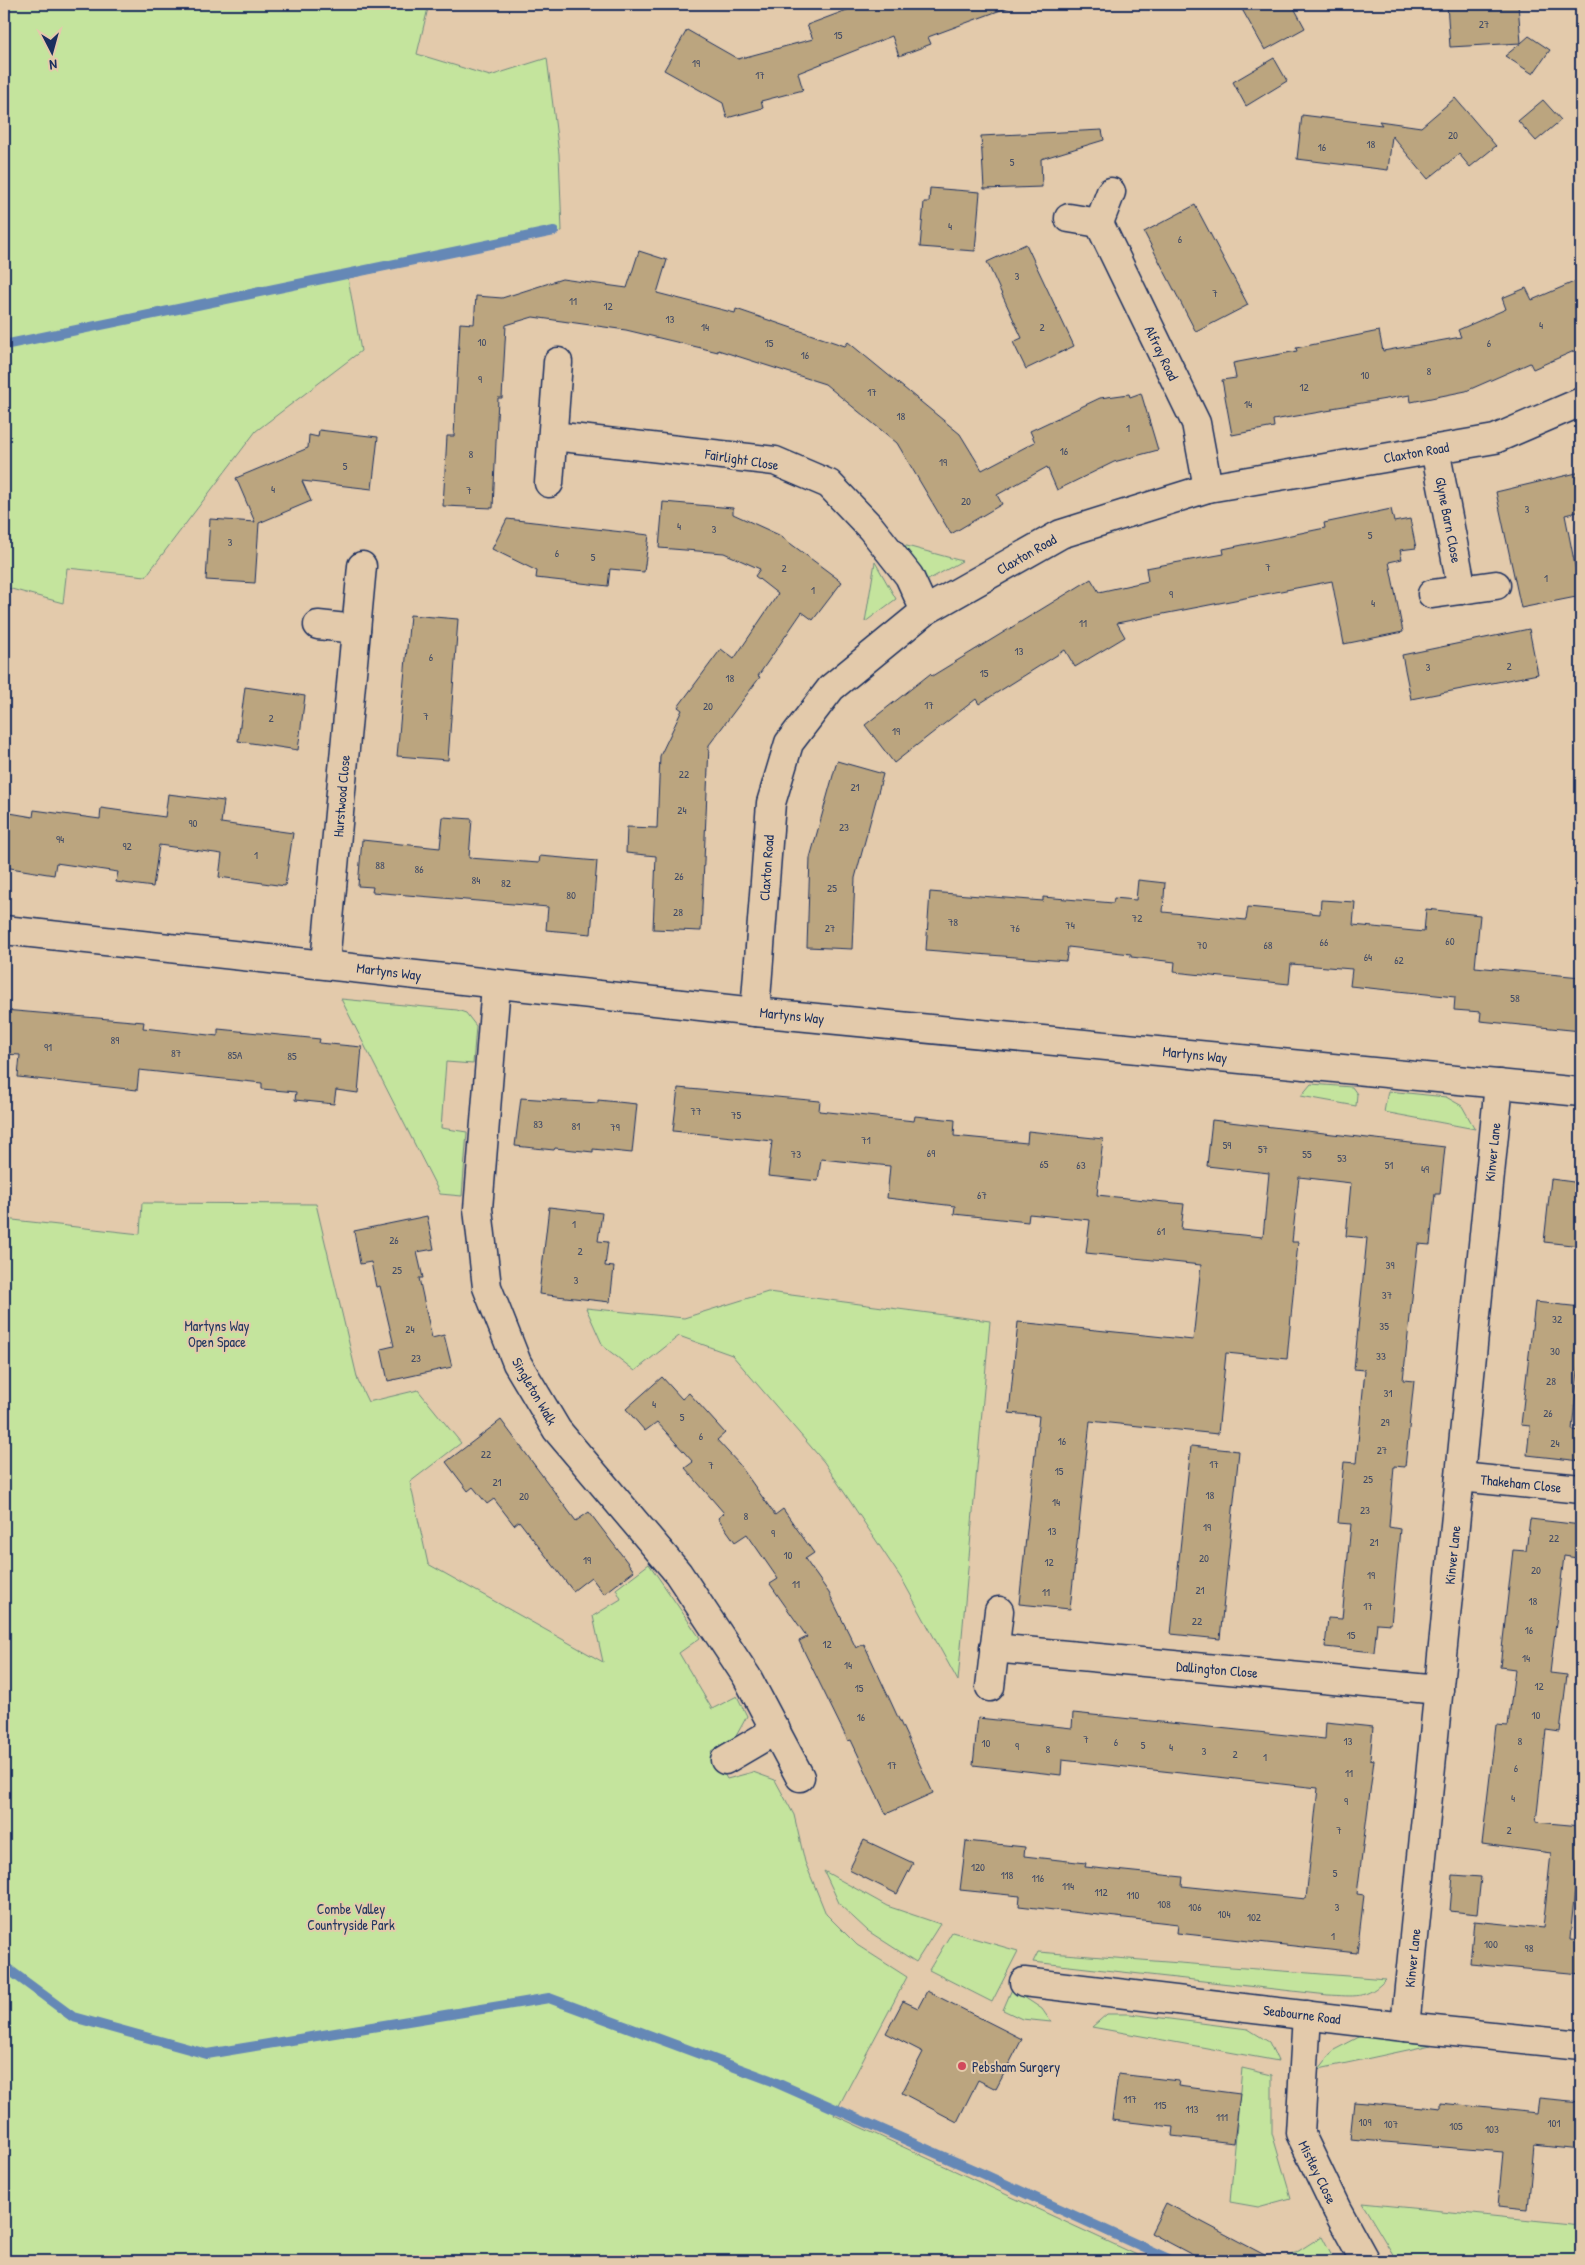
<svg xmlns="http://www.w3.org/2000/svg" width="1585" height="2265" font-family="'Patrick Hand',sans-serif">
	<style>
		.green { fill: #c4e49d; stroke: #708a7e }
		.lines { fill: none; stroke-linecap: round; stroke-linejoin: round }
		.stream { stroke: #6588b6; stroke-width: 10 }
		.building { fill: #bba57f; stroke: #1b2f5e }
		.minor-casing { stroke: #1b2f5e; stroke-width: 31 }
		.minor { stroke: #e3caab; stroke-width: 28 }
		.poi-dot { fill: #d1495b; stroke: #e3caab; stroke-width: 2 }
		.labels { text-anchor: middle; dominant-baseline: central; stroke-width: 4; stroke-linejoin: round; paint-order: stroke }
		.number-label { font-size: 11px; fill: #434c66 }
		.street-label { font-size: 14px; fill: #1b2f5e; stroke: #e3caab }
		.park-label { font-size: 14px; fill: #233861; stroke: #e3caab }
		.poi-label { font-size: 14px; fill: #1b2f5e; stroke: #e3caab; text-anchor: start }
	</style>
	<rect width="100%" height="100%" fill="#e3caab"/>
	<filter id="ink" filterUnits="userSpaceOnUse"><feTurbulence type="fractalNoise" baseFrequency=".02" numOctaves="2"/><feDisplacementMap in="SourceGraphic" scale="10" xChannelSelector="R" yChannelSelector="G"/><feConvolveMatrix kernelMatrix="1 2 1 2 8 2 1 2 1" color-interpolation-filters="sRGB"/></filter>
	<g filter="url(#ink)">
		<g class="green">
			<polygon points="4,4 429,4 417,54 490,76 547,58 559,154 562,231 348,278 361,351 256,431 146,576 67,568 63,603 4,587"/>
			<polygon points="903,545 962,561 928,580"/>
			<polygon points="875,562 896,599 865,622"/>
			<polygon points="341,999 457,1010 466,1013 476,1026 473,1064 446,1062 441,1128 467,1132 462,1196 440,1194"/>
			<polygon points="1311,1084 1352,1087 1357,1094 1356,1106 1301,1096"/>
			<polygon points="1388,1091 1446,1097 1462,1106 1475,1129 1384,1112"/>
			<polygon points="142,1203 316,1204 358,1381 368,1402 418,1390 461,1443 410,1482 428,1564 603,1662 593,1616 621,1599 616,1589 649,1564 700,1638 679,1653 712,1709 737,1696 747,1716 736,1736 711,1751 727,1779 753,1772 775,1780 794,1815 805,1862 826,1914 857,1945 907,1977 834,2115 1150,2261 4,2261 4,1219 140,1234"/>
			<polygon points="768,1292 990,1321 958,1681 903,1581 824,1462 732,1355 679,1336 635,1371 603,1346 586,1308 684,1318"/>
			<polygon points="824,1871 887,1906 940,1924 916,1962 868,1931 840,1905"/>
			<polygon points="952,1932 1018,1951 992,2002 929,1970"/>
			<path d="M 1038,1952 L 1386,1979 C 1367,2000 1354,1996 1328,1995 L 1033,1962 Z"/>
			<polygon points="1012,1989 1042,2009 1051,2022 1022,2019 1003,2010"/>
			<polygon points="1107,2014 1130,2014 1248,2029 1269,2042 1278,2061 1092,2027"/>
			<polygon points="1361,2036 1431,2045 1319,2069 1334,2050"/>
			<polygon points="1242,2068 1272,2075 1272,2133 1291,2198 1258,2207 1230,2202"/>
			<polygon points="1362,2203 1581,2225 1581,2261 1397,2261"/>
			<polygon points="1322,2236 1335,2261 1283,2261"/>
		</g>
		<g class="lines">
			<g class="stream">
				<polyline points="4,345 554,231"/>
				<polyline points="4,1966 73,2017 207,2054 549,1998 770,2080 983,2174 1173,2261"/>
			</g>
		</g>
		<g class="building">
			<polygon points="863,4 1008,4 1009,7 928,37 931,44 899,56 892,36 798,73 803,90 761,101 763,108 727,118 723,103 664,70 687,30 738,59 813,39 807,25"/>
			<polygon points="1239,4 1292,4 1305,28 1265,50"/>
			<polygon points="1447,4 1518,4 1521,43 1529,36 1550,50 1533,74 1505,56 1521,43 1450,47"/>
			<polygon points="1274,58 1287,81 1246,106 1233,82"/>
			<polygon points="1455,98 1496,146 1470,167 1459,154 1428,179 1392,136 1388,170 1297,159 1302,115 1382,125 1379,121 1421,127"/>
			<polygon points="1543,100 1561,120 1536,141 1518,121"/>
			<polygon points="1102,130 1104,140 1041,159 1042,187 984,189 981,136"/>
			<polygon points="930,188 980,192 975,251 920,247 924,202 929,202"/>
			<polygon points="1195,205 1248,305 1196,332 1144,232"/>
			<polygon points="1026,244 1074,346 1026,369 1013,342 1022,338 987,262"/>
			<polygon points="639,251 667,260 657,293 735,313 736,309 845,346 848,342 960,434 982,470 1035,442 1030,431 1100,398 1129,394 1130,397 1141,393 1158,450 1114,462 1057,490 1047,467 997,495 1002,504 951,534 897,443 825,384 718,350 718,352 626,330 533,317 506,325 502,398 498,398 493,508 443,506 447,436 454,436 460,323 474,324 476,296 502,298 562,279 627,288"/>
			<polygon points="1581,279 1581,348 1533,369 1530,363 1466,391 1411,402 1410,395 1332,408 1332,410 1273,420 1274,427 1232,435 1222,380 1236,378 1233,363 1297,351 1296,348 1379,331 1383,351 1461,337 1458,330 1506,309 1502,298 1526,288 1532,300"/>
			<polygon points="319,430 378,437 372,489 302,481 311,501 259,523 255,583 206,580 210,519 255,522 236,478 308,448 309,435 318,437"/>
			<polygon points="1581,472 1581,511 1565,515 1581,596 1521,608 1496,492"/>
			<polygon points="663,502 733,508 733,514 779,535 842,582 813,620 802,612 758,676 760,677 709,745 701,931 653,929 656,856 626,853 627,827 657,828 660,756 682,710 678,707 721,649 734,659 778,594 755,576 760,569 724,553 659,548"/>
			<polygon points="1391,509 1394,522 1410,519 1416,548 1400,550 1402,559 1389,562 1403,632 1344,644 1332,581 1117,623 1125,637 1075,667 1065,650 979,704 976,699 894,763 865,725 930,674 932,676 1091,579 1099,592 1148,581 1146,568 1224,554 1223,549 1325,528 1324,523"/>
			<polygon points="507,519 649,535 644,572 610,569 608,586 536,578 537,571 492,549"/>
			<polygon points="410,615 458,619 448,760 397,756"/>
			<polygon points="1529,629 1538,674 1411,699 1402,655"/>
			<polygon points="245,687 305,696 298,750 238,741"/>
			<polygon points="837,761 883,774 855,878 852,949 807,947 810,858"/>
			<polygon points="168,794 224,801 221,823 293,833 285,886 219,877 222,854 159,845 153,887 116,882 118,872 56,863 54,875 4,867 4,812 33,817 34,810 100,819 101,808 165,817"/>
			<polygon points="443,817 472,819 469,858 539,863 540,856 597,861 591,934 546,930 548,907 372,892 373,887 358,886 362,840 440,848"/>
			<polygon points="1138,880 1165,883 1163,912 1246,920 1248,907 1320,914 1321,900 1355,902 1353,925 1424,932 1426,909 1480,915 1475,967 1581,977 1581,1031 1480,1021 1481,1012 1454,1010 1455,997 1350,986 1352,969 1291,964 1289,984 1174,972 1175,962 1131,957 1131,954 1068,947 1066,961 926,950 930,892 1043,901 1043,897 1113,903 1114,898 1136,900"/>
			<polygon points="4,1010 144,1022 143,1028 218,1036 218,1029 320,1039 319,1043 362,1047 358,1093 336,1090 334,1104 295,1100 296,1092 262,1089 262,1083 139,1070 137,1090 18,1077 20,1055 4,1054"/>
			<polygon points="678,1088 820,1101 819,1111 914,1121 915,1116 955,1120 954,1136 1027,1143 1028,1131 1103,1139 1097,1195 1184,1204 1181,1229 1263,1237 1269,1173 1207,1166 1212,1120 1445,1147 1440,1194 1435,1194 1430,1245 1418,1244 1403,1380 1414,1381 1405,1467 1394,1466 1389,1527 1400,1529 1391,1624 1377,1623 1374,1652 1325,1647 1328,1618 1342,1619 1351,1524 1338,1523 1344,1462 1356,1463 1365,1370 1354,1369 1367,1238 1346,1236 1351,1183 1299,1177 1292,1242 1298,1242 1287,1359 1226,1353 1218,1434 1090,1421 1070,1609 1019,1604 1039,1416 1009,1413 1018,1322 1193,1340 1201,1265 1086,1253 1090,1220 1029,1214 1028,1222 954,1214 955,1206 887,1198 890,1166 821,1159 818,1181 768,1176 772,1141 673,1131"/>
			<polygon points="521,1098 598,1103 598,1100 637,1104 632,1153 593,1149 593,1152 555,1148 554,1150 515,1146"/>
			<polygon points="1551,1179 1581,1183 1581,1246 1544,1242"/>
			<polygon points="549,1207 602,1213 598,1241 608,1242 605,1266 614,1267 610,1302 539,1294"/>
			<polygon points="427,1216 434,1249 417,1252 423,1278 419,1278 432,1338 444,1335 452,1367 388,1381 381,1349 394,1346 380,1286 376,1287 371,1262 360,1264 354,1231"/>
			<polygon points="1535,1302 1581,1307 1581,1341 1572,1430 1581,1431 1581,1461 1527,1455 1530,1426 1521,1425"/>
			<polygon points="662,1377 682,1399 689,1393 725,1433 717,1440 739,1464 775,1515 783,1509 814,1553 805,1559 829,1593 856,1648 864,1644 933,1793 886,1814 851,1740 848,1741 799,1641 807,1637 770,1584 778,1579 747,1534 735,1542 718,1518 724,1513 685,1468 693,1462 657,1422 645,1431 626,1409"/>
			<polygon points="501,1420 576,1521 589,1512 634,1571 604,1594 591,1577 573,1591 519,1521 514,1525 494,1499 487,1504 473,1487 468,1491 446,1462"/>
			<polygon points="1191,1446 1239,1451 1220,1639 1171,1634"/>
			<polygon points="1530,1519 1581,1525 1577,1558 1564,1556 1550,1673 1567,1675 1560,1732 1546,1730 1536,1822 1581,1826 1581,1858 1578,1858 1570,1939 1581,1940 1581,1974 1470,1964 1474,1921 1543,1928 1551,1853 1482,1844 1496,1725 1508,1726 1515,1669 1500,1667 1513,1550 1526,1551"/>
			<polygon points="1073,1713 1325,1739 1326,1722 1373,1727 1370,1759 1374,1760 1357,1894 1364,1895 1357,1953 1177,1933 1178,1924 1019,1906 1020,1896 960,1890 966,1841 1025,1847 1024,1856 1086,1863 1085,1867 1183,1877 1182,1886 1306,1899 1318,1788 1062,1760 1061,1775 973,1765 978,1718 1072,1728"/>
			<polygon points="864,1840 913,1863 897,1894 849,1870"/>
			<polygon points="1453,1875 1481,1877 1477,1914 1450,1911"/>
			<polygon points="927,1991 1022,2039 996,2089 978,2080 957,2122 902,2093 923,2052 886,2033 903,2001 918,2008"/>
			<polygon points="1118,2074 1179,2081 1178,2086 1240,2094 1234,2143 1172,2136 1173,2127 1112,2120"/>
			<polygon points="1539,2098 1581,2102 1581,2150 1534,2145 1528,2209 1498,2206 1503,2152 1350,2139 1354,2102 1424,2108 1424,2106 1440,2108 1440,2103 1537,2113"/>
			<polygon points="1166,2203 1276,2261 1204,2261 1151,2233"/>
		</g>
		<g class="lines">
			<g class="minor-casing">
				<g id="minor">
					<polyline points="1069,218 1099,223 1111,192"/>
					<polyline points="1099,223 1196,423 1208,488"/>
					<polyline points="553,436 775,461 829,484 871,528 909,576 925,611"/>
					<polyline points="1435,449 1462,590"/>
					<polyline points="549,483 558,362"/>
					<polyline points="1432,594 1496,585"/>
					<polyline points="318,625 356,629"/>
					<polyline points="4,930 755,1012 1581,1092"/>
					<polyline points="325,963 362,566"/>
					<polyline points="496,985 478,1209 487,1287 517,1363 557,1430 678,1573 747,1677 800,1777"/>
					<polyline points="755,1012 771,803 789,743 831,688 925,611 1061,534 1208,488 1495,439 1581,402"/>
					<polyline points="1460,1477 1581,1489"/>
					<polyline points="994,1648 1439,1690"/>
					<polyline points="990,1687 999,1611"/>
					<polyline points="725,1760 776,1730"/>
					<polyline points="1024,1982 1405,2027 1581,2045"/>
					<polyline points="1307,2015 1300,2133 1337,2210 1365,2261"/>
					<polyline points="1405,2027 1499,1084"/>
				</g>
			</g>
			<use href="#minor" class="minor"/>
		</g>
	</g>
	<circle class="poi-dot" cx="962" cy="2066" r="5"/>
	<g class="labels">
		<g class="number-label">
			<text x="1484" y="24">27</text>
			<text x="838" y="35">15</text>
			<text x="696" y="63">19</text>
			<text x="760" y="75">17</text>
			<text x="1453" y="135">20</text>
			<text x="1371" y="144">18</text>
			<text x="1322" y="147">16</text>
			<text x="1012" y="162">5</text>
			<text x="950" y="226">4</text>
			<text x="1180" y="239">6</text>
			<text x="1017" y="276">3</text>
			<text x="1215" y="293">7</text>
			<text x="573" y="301">11</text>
			<text x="608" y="306">12</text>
			<text x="670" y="319">13</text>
			<text x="1541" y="325">4</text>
			<text x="705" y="327">14</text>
			<text x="1042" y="327">2</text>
			<text x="482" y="342">10</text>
			<text x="769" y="343">15</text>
			<text x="1489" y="343">6</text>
			<text x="805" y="355">16</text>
			<text x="1429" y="371">8</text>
			<text x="1365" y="375">10</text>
			<text x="480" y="379">9</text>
			<text x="1304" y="387">12</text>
			<text x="872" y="392">17</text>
			<text x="1248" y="404">14</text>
			<text x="901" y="416">18</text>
			<text x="1128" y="428">1</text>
			<text x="1064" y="451">16</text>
			<text x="471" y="454">8</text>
			<text x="943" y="462">19</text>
			<text x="345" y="466">5</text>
			<text x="273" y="489">4</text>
			<text x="469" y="490">7</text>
			<text x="966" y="501">20</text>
			<text x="1527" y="509">3</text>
			<text x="679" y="526">4</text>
			<text x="714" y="529">3</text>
			<text x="1370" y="535">5</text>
			<text x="230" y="542">3</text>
			<text x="557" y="553">6</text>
			<text x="593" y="557">5</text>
			<text x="1268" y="567">7</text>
			<text x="784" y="568">2</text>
			<text x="1546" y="578">1</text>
			<text x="813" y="590">1</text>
			<text x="1171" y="594">9</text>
			<text x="1373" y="603">4</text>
			<text x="1083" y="623">11</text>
			<text x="1019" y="651">13</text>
			<text x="431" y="657">6</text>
			<text x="1509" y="666">2</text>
			<text x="1428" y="667">3</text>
			<text x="984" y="673">15</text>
			<text x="730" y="678">18</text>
			<text x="929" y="705">17</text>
			<text x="708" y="706">20</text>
			<text x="426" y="716">7</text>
			<text x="271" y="718">2</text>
			<text x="896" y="731">19</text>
			<text x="684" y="774">22</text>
			<text x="855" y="787">21</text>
			<text x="682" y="810">24</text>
			<text x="193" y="823">90</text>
			<text x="844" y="827">23</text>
			<text x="60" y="839">94</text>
			<text x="127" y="846">92</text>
			<text x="256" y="855">1</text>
			<text x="380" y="865">88</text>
			<text x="419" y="869">86</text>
			<text x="679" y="876">26</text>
			<text x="476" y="880">84</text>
			<text x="506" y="883">82</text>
			<text x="832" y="888">25</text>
			<text x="571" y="895">80</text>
			<text x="678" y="912">28</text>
			<text x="1137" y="918">72</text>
			<text x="953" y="922">78</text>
			<text x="1070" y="925">74</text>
			<text x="830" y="928">27</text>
			<text x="1015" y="928">76</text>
			<text x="1450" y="941">60</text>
			<text x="1324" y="942">66</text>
			<text x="1202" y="945">70</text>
			<text x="1268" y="945">68</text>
			<text x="1368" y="957">64</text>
			<text x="1399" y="960">62</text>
			<text x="1515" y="998">58</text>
			<text x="115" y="1040">89</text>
			<text x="48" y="1047">91</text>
			<text x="176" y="1053">87</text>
			<text x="235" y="1055">85A</text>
			<text x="292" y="1056">85</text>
			<text x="696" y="1111">77</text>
			<text x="736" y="1115">75</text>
			<text x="538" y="1124">83</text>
			<text x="576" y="1126">81</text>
			<text x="615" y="1127">79</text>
			<text x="866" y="1140">71</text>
			<text x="1227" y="1145">59</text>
			<text x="1263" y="1149">57</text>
			<text x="931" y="1153">69</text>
			<text x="796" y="1154">73</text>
			<text x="1307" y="1154">55</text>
			<text x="1342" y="1158">53</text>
			<text x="1044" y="1164">65</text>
			<text x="1081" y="1165">63</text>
			<text x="1389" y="1165">51</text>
			<text x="1425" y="1169">49</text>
			<text x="982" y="1195">67</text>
			<text x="574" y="1224">1</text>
			<text x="1161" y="1231">61</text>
			<text x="394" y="1240">26</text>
			<text x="580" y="1251">2</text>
			<text x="1390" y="1265">39</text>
			<text x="397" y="1270">25</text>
			<text x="576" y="1280">3</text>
			<text x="1387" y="1295">37</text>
			<text x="1557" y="1319">32</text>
			<text x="1384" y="1326">35</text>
			<text x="410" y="1329">24</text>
			<text x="1555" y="1351">30</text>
			<text x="1381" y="1356">33</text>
			<text x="416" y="1358">23</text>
			<text x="1551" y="1381">28</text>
			<text x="1388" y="1393">31</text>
			<text x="654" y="1404">4</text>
			<text x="1548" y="1413">26</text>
			<text x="682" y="1417">5</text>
			<text x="1385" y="1422">29</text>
			<text x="701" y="1436">6</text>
			<text x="1062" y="1441">16</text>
			<text x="1555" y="1443">24</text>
			<text x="1382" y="1450">27</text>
			<text x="486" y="1454">22</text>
			<text x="1214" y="1464">17</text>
			<text x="711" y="1465">7</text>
			<text x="1059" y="1471">15</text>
			<text x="1368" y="1479">25</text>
			<text x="497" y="1482">21</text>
			<text x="1210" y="1495">18</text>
			<text x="524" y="1496">20</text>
			<text x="1056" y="1502">14</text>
			<text x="1365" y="1510">23</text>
			<text x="746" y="1516">8</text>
			<text x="1207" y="1527">19</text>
			<text x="1052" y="1531">13</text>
			<text x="773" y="1533">9</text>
			<text x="1554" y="1538">22</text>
			<text x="1374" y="1542">21</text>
			<text x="788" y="1555">10</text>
			<text x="1204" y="1558">20</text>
			<text x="587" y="1560">19</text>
			<text x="1049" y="1562">12</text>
			<text x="1536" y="1570">20</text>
			<text x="1371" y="1575">19</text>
			<text x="796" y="1584">11</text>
			<text x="1200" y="1590">21</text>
			<text x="1046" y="1592">11</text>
			<text x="1533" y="1601">18</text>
			<text x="1368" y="1606">17</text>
			<text x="1197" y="1621">22</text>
			<text x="1529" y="1630">16</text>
			<text x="1351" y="1635">15</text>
			<text x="827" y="1644">12</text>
			<text x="1526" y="1658">14</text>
			<text x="848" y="1665">14</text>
			<text x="1539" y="1686">12</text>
			<text x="859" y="1688">15</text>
			<text x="1536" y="1715">10</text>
			<text x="861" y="1717">16</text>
			<text x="1086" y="1739">7</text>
			<text x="1348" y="1741">13</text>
			<text x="1520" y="1741">8</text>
			<text x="1116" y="1742">6</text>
			<text x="986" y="1743">10</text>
			<text x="1143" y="1745">5</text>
			<text x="1017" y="1746">9</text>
			<text x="1171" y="1747">4</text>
			<text x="1048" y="1749">8</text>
			<text x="1204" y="1751">3</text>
			<text x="1235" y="1754">2</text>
			<text x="1265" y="1757">1</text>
			<text x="892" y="1765">17</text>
			<text x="1516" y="1768">6</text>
			<text x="1349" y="1773">11</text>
			<text x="1513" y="1798">4</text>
			<text x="1346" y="1801">9</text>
			<text x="1339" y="1830">7</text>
			<text x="1509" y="1830">2</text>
			<text x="978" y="1867">120</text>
			<text x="1335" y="1873">5</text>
			<text x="1007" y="1875">118</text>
			<text x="1038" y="1878">116</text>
			<text x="1068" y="1886">114</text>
			<text x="1101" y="1892">112</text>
			<text x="1133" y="1895">110</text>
			<text x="1164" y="1904">108</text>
			<text x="1195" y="1907">106</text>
			<text x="1337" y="1907">3</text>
			<text x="1224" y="1914">104</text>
			<text x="1254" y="1917">102</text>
			<text x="1333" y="1936">1</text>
			<text x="1491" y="1944">100</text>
			<text x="1529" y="1948">98</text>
			<text x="1130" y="2099">117</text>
			<text x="1160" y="2105">115</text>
			<text x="1192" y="2109">113</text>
			<text x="1222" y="2117">111</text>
			<text x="1365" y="2122">109</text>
			<text x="1554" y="2123">101</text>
			<text x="1391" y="2124">107</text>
			<text x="1456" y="2126">105</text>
			<text x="1492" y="2129">103</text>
		</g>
		<g class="street-label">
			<text transform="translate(1162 353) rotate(64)">Alfray Road</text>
			<text transform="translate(1416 452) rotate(-10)">Claxton Road</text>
			<text transform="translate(742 459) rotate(9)">Fairlight Close</text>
			<text transform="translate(1449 520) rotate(79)">Glyne Barn Close</text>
			<text transform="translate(1026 554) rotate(-30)">Claxton Road</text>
			<text transform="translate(341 796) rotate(-85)">Hurstwood Close</text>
			<text transform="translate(766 868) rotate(-86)">Claxton Road</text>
			<text transform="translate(389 971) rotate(7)">Martyns Way</text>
			<text transform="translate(792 1015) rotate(6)">Martyns Way</text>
			<text transform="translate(1195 1054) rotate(6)">Martyns Way</text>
			<text transform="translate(1492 1152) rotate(-84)">Kinver Lane</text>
			<text transform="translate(535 1391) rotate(60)">Singleton Walk</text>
			<text transform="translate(1521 1483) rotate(6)">Thakeham Close</text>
			<text transform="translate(1452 1555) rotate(-84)">Kinver Lane</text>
			<text transform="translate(1217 1669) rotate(5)">Dallington Close</text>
			<text transform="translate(1412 1958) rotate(-84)">Kinver Lane</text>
			<text transform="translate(1302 2014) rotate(7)">Seabourne Road</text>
			<text transform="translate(1318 2172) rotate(64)">Mistley Close</text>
		</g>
		<g class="park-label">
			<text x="217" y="1325">Martyns Way<tspan x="217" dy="16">Open Space</tspan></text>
			<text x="351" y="1908">Combe Valley<tspan x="351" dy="16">Countryside Park</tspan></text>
		</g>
		<g class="poi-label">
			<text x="972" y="2066">Pebsham Surgery</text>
		</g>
	</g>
	<rect width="1585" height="2265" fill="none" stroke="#e3caab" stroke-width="20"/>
	<rect x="10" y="10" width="1565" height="2245" fill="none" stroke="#1b2f5e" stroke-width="2" filter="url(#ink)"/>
	<g transform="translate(52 52) rotate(174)" stroke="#e3caab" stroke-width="4" paint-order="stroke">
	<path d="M0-4L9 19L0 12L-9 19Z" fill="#1b2f5e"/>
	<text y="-8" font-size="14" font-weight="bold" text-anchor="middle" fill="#1b2f5e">N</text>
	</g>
</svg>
